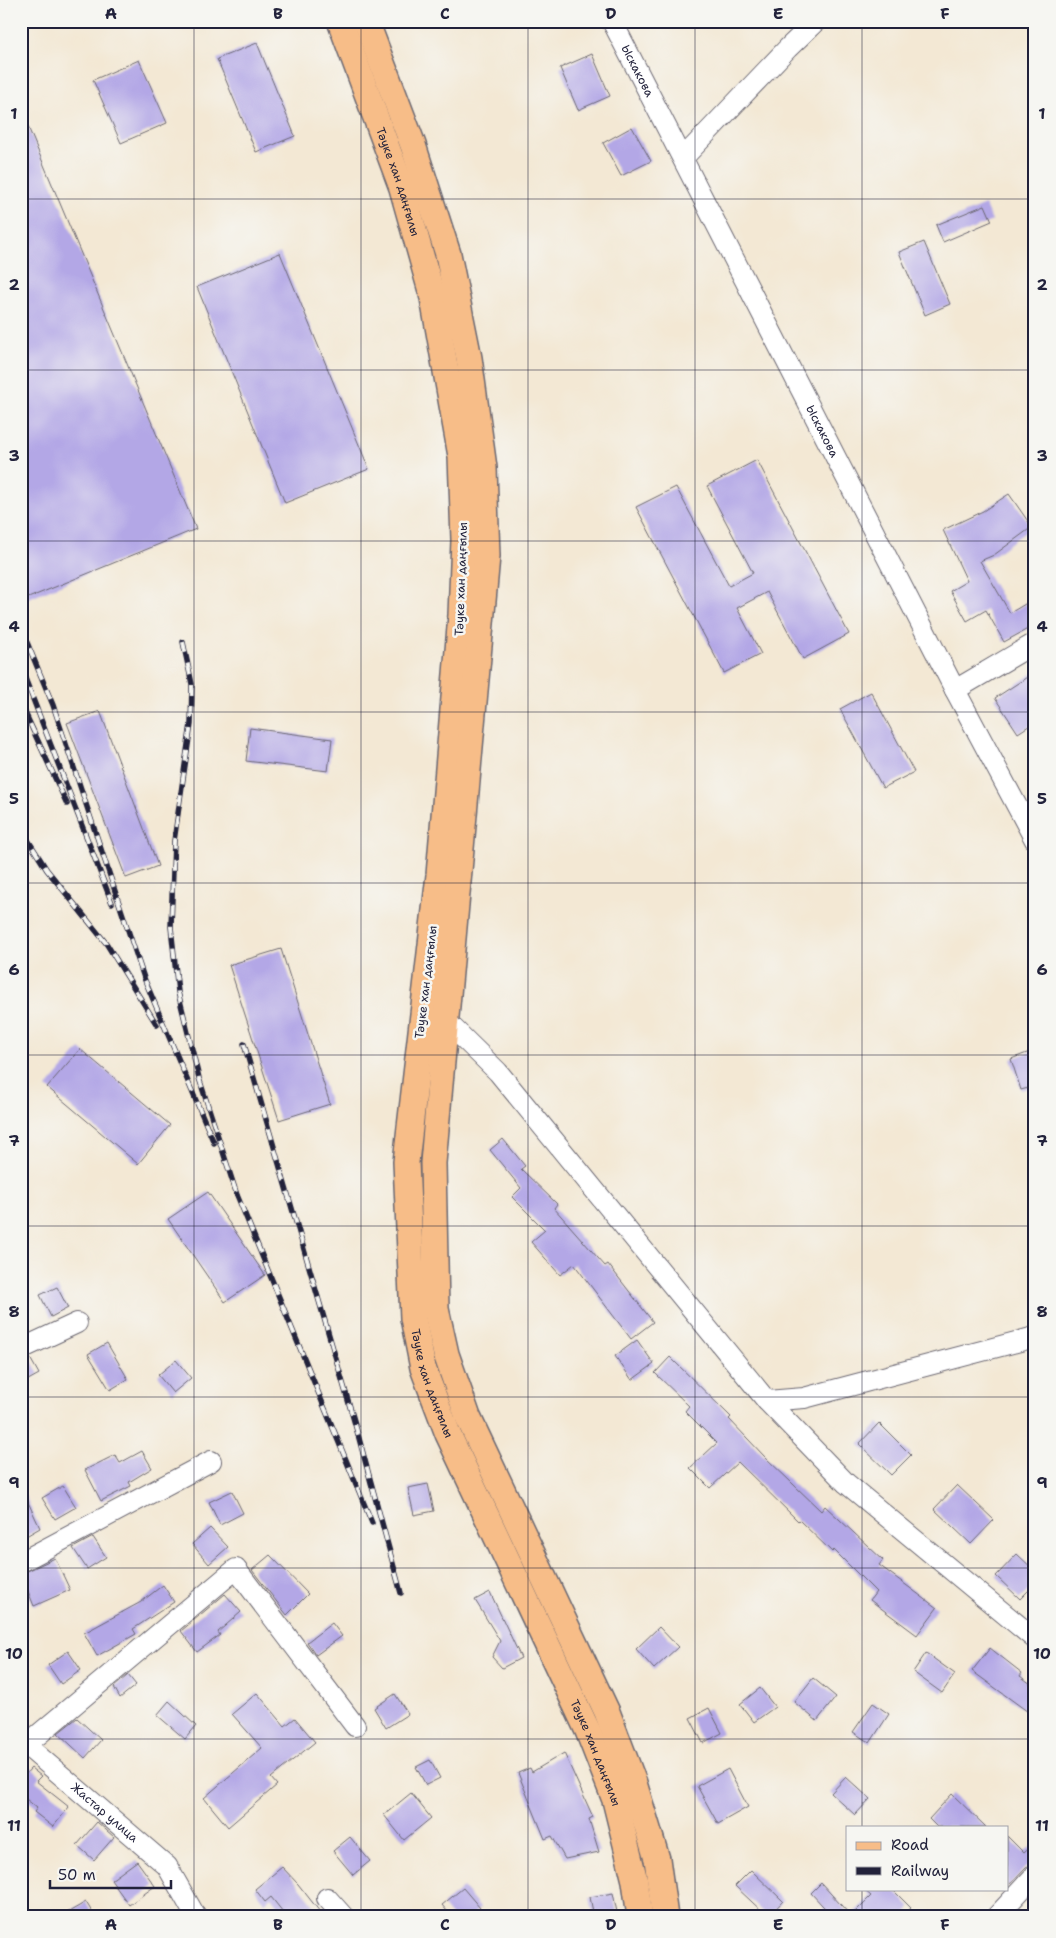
<svg xmlns="http://www.w3.org/2000/svg" width="1056" height="1938" font-family="'Shantell Sans',sans-serif">
	<style>
		.building { fill: #b3a7e6 }
		.lines { fill: none; stroke-linecap: round; stroke-linejoin: round }
		.minor-casing { stroke: #6b6771; stroke-width: 22 }
		.major-casing { stroke: #6b6771; stroke-width: 28 }
		.minor { stroke: #fff; stroke-width: 20 }
		.major { stroke: #f7bd88; stroke-width: 25 }
		.rail-casing { stroke: #22223b; stroke-width: 5.5 }
		.rail { stroke: #f6f6f2; stroke-width: 4; stroke-dasharray: 11; stroke-linecap: butt }
		.grid { fill: none; stroke: #22223b; stroke-width: 1; stroke-opacity: 0.55 }
		.labels { text-anchor: middle; dominant-baseline: central; stroke-width: 5; stroke-linejoin: round; paint-order: stroke }
		.street-label { font-size: 12px; fill: #22223b; stroke: #f6f6f2 }
		.neatline { fill: none; stroke: #22223b; stroke-width: 2 }
		.grid-label { font-size: 16px; text-anchor: middle; font-weight: bold; fill: #22223b }
	</style>
	<rect width="100%" height="100%" fill="#f6f6f2"/>
	<filter id="ink" filterUnits="userSpaceOnUse"><feTurbulence type="fractalNoise" baseFrequency=".02" numOctaves="2"/><feDisplacementMap in="SourceGraphic" scale="10" xChannelSelector="R" yChannelSelector="G"/><feConvolveMatrix kernelMatrix="1 2 1 2 8 2 1 2 1" color-interpolation-filters="sRGB"/></filter>
	<filter id="wash" filterUnits="userSpaceOnUse"><feTurbulence type="fractalNoise" baseFrequency=".0096" numOctaves="4" result="noise"/><feDisplacementMap in="SourceGraphic" scale="20" xChannelSelector="R" yChannelSelector="G"/><feGaussianBlur stdDeviation="1.12" result="paint"/><feColorMatrix in="noise" values="0 0 0 0 0 0 0 0 0 0 0 0 0 0 0 0 0 1.4 0 .05"/><feComposite in="paint" operator="in"/></filter>
	<g filter="url(#wash)">
		<rect width="100%" height="100%" fill="#f3e8d4"/>
		<g id="blocks">
			<g class="building">
				<polygon points="257,43 295,136 256,152 217,59"/>
				<polygon points="592,54 610,96 578,110 560,68"/>
				<polygon points="139,60 167,123 121,143 93,80"/>
				<polygon points="21,110 196,529 21,601"/>
				<polygon points="632,127 651,161 621,176 603,143"/>
				<polygon points="985,205 992,221 943,242 936,225"/>
				<polygon points="924,242 950,304 925,315 899,252"/>
				<polygon points="280,253 369,469 285,503 197,287"/>
				<polygon points="757,460 849,634 803,659 767,592 737,608 761,654 724,673 636,507 676,487 729,586 753,573 707,486"/>
				<polygon points="1009,494 1032,527 994,555 980,561 1010,613 1035,598 1035,625 1004,642 986,610 967,621 950,591 967,581 943,530 983,511"/>
				<polygon points="1035,672 1035,722 1018,733 995,698"/>
				<polygon points="871,692 914,772 883,788 840,709"/>
				<polygon points="100,711 158,866 126,878 67,723"/>
				<polygon points="250,728 332,739 328,771 246,761"/>
				<polygon points="281,949 330,1104 279,1120 229,965"/>
				<polygon points="80,1049 170,1125 138,1164 47,1087"/>
				<polygon points="1035,1050 1035,1086 1021,1090 1011,1059"/>
				<polygon points="503,1139 525,1166 521,1169 557,1204 554,1208 605,1266 608,1264 653,1322 631,1339 574,1264 560,1275 531,1242 545,1230 512,1197 521,1188 490,1150"/>
				<polygon points="208,1192 265,1275 225,1302 168,1219"/>
				<polygon points="57,1287 68,1308 51,1317 40,1295"/>
				<polygon points="637,1340 654,1364 632,1380 615,1356"/>
				<polygon points="107,1343 128,1379 110,1390 88,1354"/>
				<polygon points="670,1357 731,1417 729,1419 765,1457 821,1511 825,1506 883,1560 879,1565 937,1608 917,1635 870,1600 876,1592 834,1550 832,1552 799,1520 798,1521 738,1462 710,1488 690,1468 717,1443 685,1411 689,1406 655,1373"/>
				<polygon points="30,1358 39,1374 21,1384 21,1361"/>
				<polygon points="176,1360 191,1378 173,1393 158,1375"/>
				<polygon points="879,1423 911,1455 891,1475 859,1444"/>
				<polygon points="142,1451 152,1468 129,1482 131,1486 101,1501 85,1470 115,1455 120,1463"/>
				<polygon points="428,1484 434,1511 414,1515 408,1488"/>
				<polygon points="957,1485 994,1520 971,1544 934,1509"/>
				<polygon points="63,1486 76,1507 55,1519 42,1498"/>
				<polygon points="21,1487 40,1528 21,1539"/>
				<polygon points="232,1491 243,1513 220,1525 209,1502"/>
				<polygon points="210,1528 228,1547 209,1564 192,1544"/>
				<polygon points="93,1537 106,1557 87,1569 73,1548"/>
				<polygon points="1017,1554 1035,1571 1035,1584 1020,1599 996,1576"/>
				<polygon points="270,1555 308,1594 287,1615 252,1570"/>
				<polygon points="55,1558 70,1590 34,1606 21,1574"/>
				<polygon points="163,1585 174,1602 133,1629 136,1634 97,1656 84,1633 141,1602"/>
				<polygon points="490,1592 521,1658 502,1668 492,1657 500,1641 475,1600"/>
				<polygon points="225,1594 241,1612 218,1632 220,1635 197,1652 181,1631"/>
				<polygon points="332,1623 342,1636 316,1655 307,1642"/>
				<polygon points="659,1627 678,1647 654,1669 636,1649"/>
				<polygon points="990,1648 1022,1673 1020,1676 1035,1687 1035,1717 972,1671"/>
				<polygon points="68,1651 81,1670 61,1684 48,1665"/>
				<polygon points="926,1653 955,1674 942,1693 913,1672"/>
				<polygon points="128,1675 136,1685 120,1698 114,1687"/>
				<polygon points="813,1678 836,1697 817,1721 794,1702"/>
				<polygon points="760,1688 775,1707 754,1722 740,1704"/>
				<polygon points="257,1693 285,1726 295,1718 315,1742 271,1778 277,1785 228,1827 204,1798 262,1748 232,1714"/>
				<polygon points="395,1694 408,1714 386,1728 374,1708"/>
				<polygon points="169,1701 196,1726 185,1739 157,1715"/>
				<polygon points="873,1703 889,1714 870,1743 853,1732"/>
				<polygon points="709,1708 722,1733 703,1743 690,1718"/>
				<polygon points="77,1718 101,1740 85,1758 58,1733"/>
				<polygon points="564,1753 593,1817 589,1819 599,1852 565,1859 552,1836 545,1839 518,1773 530,1768 532,1772"/>
				<polygon points="430,1760 440,1778 426,1785 416,1767"/>
				<polygon points="31,1768 41,1776 36,1781 69,1807 53,1827 34,1812 37,1808 21,1795 21,1779"/>
				<polygon points="728,1769 748,1807 718,1824 697,1786"/>
				<polygon points="846,1777 870,1799 855,1815 831,1793"/>
				<polygon points="411,1793 431,1818 404,1840 384,1815"/>
				<polygon points="952,1794 986,1827 937,1827 929,1819"/>
				<polygon points="97,1822 114,1837 94,1860 77,1845"/>
				<polygon points="1007,1836 1024,1853 1035,1843 1035,1863 1026,1867 1007,1887"/>
				<polygon points="350,1837 370,1861 353,1875 333,1851"/>
				<polygon points="137,1861 155,1886 129,1905 111,1880"/>
				<polygon points="282,1867 298,1884 324,1917 287,1917 271,1897 265,1902 255,1889"/>
				<polygon points="751,1870 783,1901 768,1917 735,1886"/>
				<polygon points="821,1883 851,1916 871,1896 863,1889 892,1889 911,1908 902,1917 833,1917 811,1893"/>
				<polygon points="463,1888 480,1908 470,1917 452,1917 442,1905"/>
				<polygon points="613,1893 618,1917 594,1917 590,1897"/>
				<polygon points="86,1902 95,1917 60,1917"/>
			</g>
		</g>
	</g>
	<g filter="url(#ink)">
		<use href="#blocks" fill-opacity="0" stroke="#6b6771" stroke-width="1"/>
		<g class="lines">
			<g class="minor-casing">
				<g id="minor">
					<path id="s1" d="M 612,21 L 955,690 L 1035,840"/>
					<polyline points="683,158 788,48 816,21"/>
					<polyline points="955,690 1035,643"/>
					<polyline points="447,1022 498,1072 767,1401 846,1483 1035,1639"/>
					<polyline points="21,1349 77,1323"/>
					<polyline points="767,1401 804,1398 1035,1337"/>
					<polyline points="21,1562 211,1461"/>
					<path id="s2" d="M 21,1741 L 167,1866 L 196,1917"/>
					<polyline points="26,1745 236,1569 355,1726"/>
					<polyline points="327,1898 344,1917"/>
					<polyline points="996,1917 1035,1875"/>
				</g>
			</g>
			<g class="major-casing">
				<g id="major">
					<path id="s3" d="M 340,21 L 402,188 L 433,298 L 461,456 L 464,540 L 461,615 L 439,875 L 406,1162 L 413,1318 L 423,1368 L 448,1434 L 588,1731 L 615,1800 L 635,1881 L 640,1917"/>
					<polyline points="366,21 413,145 448,254 469,358 484,468 487,556 433,1163 436,1309 446,1354 468,1417 607,1712 634,1783 657,1859 665,1917"/>
				</g>
			</g>
			<use href="#minor" class="minor"/>
			<use href="#major" class="major"/>
			<g class="rail-casing">
				<g id="rail">
					<polyline points="21,628 53,705 144,978 214,1143"/>
					<polyline points="183,642 192,684 191,724 174,841 171,927 178,992 199,1078 237,1195 372,1523"/>
					<polyline points="21,668 112,903"/>
					<polyline points="21,704 67,804"/>
					<polyline points="21,829 47,870 106,943 157,1025"/>
					<polyline points="244,1044 357,1431 401,1593"/>
				</g>
			</g>
			<use href="#rail" class="rail"/>
		</g>
	</g>
	<path class="grid" d="M 194,21 L 194,1917M 361,21 L 361,1917M 528,21 L 528,1917M 695,21 L 695,1917M 862,21 L 862,1827M 21,199 L 1035,199M 21,370 L 1035,370M 21,541 L 1035,541M 21,712 L 1035,712M 21,883 L 1035,883M 21,1055 L 1035,1055M 21,1226 L 1035,1226M 21,1397 L 1035,1397M 21,1568 L 1035,1568M 21,1739 L 1035,1739M 862,1889 L 862,1917"/>
	<g class="labels">
		<g class="street-label">
			<text stroke="none"><textPath href="#s1" startOffset="56">Ыскакова</textPath></text>
			<text stroke="none"><textPath href="#s3" startOffset="171">Тәуке хан даңғылы</textPath></text>
			<text stroke="none"><textPath href="#s1" startOffset="461">Ыскакова</textPath></text>
			<text transform="translate(461 579) rotate(-88)">Тәуке хан даңғылы</text>
			<text transform="translate(426 982) rotate(-83)">Тәуке хан даңғылы</text>
			<text stroke="none"><textPath href="#s3" startOffset="1386">Тәуке хан даңғылы</textPath></text>
			<text stroke="none"><textPath href="#s3" startOffset="1791">Тәуке хан даңғылы</textPath></text>
			<text stroke="none"><textPath href="#s2" startOffset="110">Жастар улица</textPath></text>
		</g>
	</g>
	<rect width="1056" height="1938" fill="none" stroke="#f6f6f2" stroke-width="55"/>
	<rect x="846" y="1826" width="162" height="65" fill="#f6f6f2" stroke="#a1a1a9"/>
	<rect x="856" y="1842" width="25" height="8" fill="#f7bd88" stroke="#a1a1a9"/>
	<text x="891" y="1850" font-size="15" fill="#22223b">Road</text>
	<rect x="856" y="1867" width="25" height="8" fill="#22223b" stroke="#a1a1a9"/>
	<text x="891" y="1876" font-size="15" fill="#22223b">Railway</text>
	<path d="M50 1880v8h121v-8" fill="none" stroke="#22223b" stroke-width="2.5"/>
	<text x="58" y="1880" font-size="15" fill="#22223b" stroke="#f6f6f2" stroke-width="4" paint-order="stroke">50 m</text>
	<rect x="28" y="28" width="1000" height="1882" class="neatline"/>
	<g class="grid-label">
		<text x="111" y="19">A</text>
		<text x="278" y="19">B</text>
		<text x="445" y="19">C</text>
		<text x="611" y="19">D</text>
		<text x="778" y="19">E</text>
		<text x="945" y="19">F</text>
		<text x="14" y="119">1</text>
		<text x="1042" y="119">1</text>
		<text x="14" y="290">2</text>
		<text x="1042" y="290">2</text>
		<text x="14" y="461">3</text>
		<text x="1042" y="461">3</text>
		<text x="14" y="632">4</text>
		<text x="1042" y="632">4</text>
		<text x="14" y="804">5</text>
		<text x="1042" y="804">5</text>
		<text x="14" y="975">6</text>
		<text x="1042" y="975">6</text>
		<text x="14" y="1146">7</text>
		<text x="1042" y="1146">7</text>
		<text x="14" y="1317">8</text>
		<text x="1042" y="1317">8</text>
		<text x="14" y="1488">9</text>
		<text x="1042" y="1488">9</text>
		<text x="14" y="1659">10</text>
		<text x="1042" y="1659">10</text>
		<text x="14" y="1831">11</text>
		<text x="1042" y="1831">11</text>
		<text x="111" y="1930">A</text>
		<text x="278" y="1930">B</text>
		<text x="445" y="1930">C</text>
		<text x="611" y="1930">D</text>
		<text x="778" y="1930">E</text>
		<text x="945" y="1930">F</text>
	</g>
</svg>
